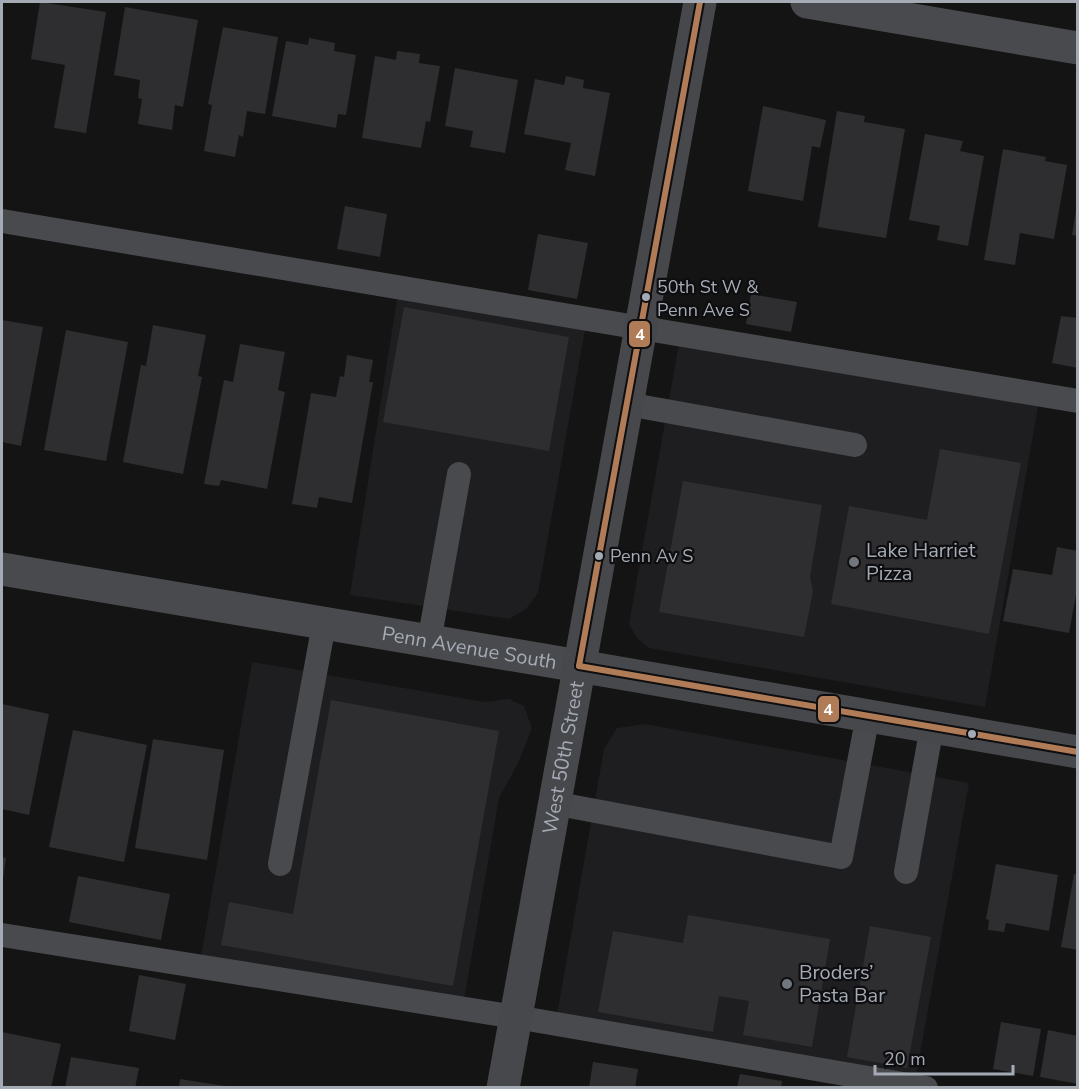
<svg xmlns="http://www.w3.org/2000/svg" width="1079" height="1089" font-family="'Nunito Sans',sans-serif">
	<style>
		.built { fill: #1e1e20 }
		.building { fill: #2e2e30 }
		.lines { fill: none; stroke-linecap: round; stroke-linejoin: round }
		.service { stroke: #484a4d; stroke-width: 24 }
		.minor { stroke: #484a4d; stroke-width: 33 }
		.tertiary { stroke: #484a4d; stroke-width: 33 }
		.secondary { stroke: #47484b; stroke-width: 33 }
		.bus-1-casing { stroke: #0e0e10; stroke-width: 10 }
		.bus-1 { stroke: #b07c57; stroke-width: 6 }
		.bus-dot { fill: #a5abb5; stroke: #0e0e10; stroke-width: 2 }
		.poi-dot { fill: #72767d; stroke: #0e0e10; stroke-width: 2 }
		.labels { text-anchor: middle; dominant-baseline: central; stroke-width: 4.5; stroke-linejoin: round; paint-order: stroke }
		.bus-label { font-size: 18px; fill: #a5abb5; stroke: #0e0e10; text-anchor: start }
		.poi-label { font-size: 20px; fill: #a5abb5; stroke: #0e0e10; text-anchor: start }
		.street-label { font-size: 20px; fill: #a5abb5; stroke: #0e0e10 }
		.line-badge { stroke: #0e0e10; stroke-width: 2 }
		.badge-label { font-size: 16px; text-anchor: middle; font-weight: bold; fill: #fff }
	</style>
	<rect width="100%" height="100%" fill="#141414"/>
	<g class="built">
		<polygon points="400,281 588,313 538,593 526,609 509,619 350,595"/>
		<polygon points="682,327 1041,390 985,707 649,648 637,638 629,624"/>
		<polygon points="252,662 485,702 509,699 524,706 532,728 518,763 499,798 463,1006 200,962"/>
		<polygon points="645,724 969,783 914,1087 555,1026 604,749 617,728"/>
	</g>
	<g class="building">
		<polygon points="40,2 106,12 86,133 54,128 65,65 31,59"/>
		<polygon points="125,7 198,20 183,107 175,105 172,130 138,124 142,99 138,98 140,80 114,75"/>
		<polygon points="223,27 278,37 265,114 247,111 243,137 239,135 235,157 204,151 212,105 208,104"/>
		<polygon points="309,38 335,43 334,51 356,55 346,115 338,114 336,128 272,116 286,41 308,45"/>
		<polygon points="397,51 420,54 419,63 440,66 430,122 426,121 421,148 362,138 375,56 396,60"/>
		<polygon points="455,68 518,80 505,153 470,147 473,131 445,126"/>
		<polygon points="566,76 584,80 583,88 610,93 595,176 565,170 571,143 524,134 535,79 564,85"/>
		<polygon points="763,106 826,120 820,148 812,146 803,201 748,191"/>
		<polygon points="837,111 865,116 864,122 905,129 886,238 818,227"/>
		<polygon points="925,134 963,141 960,151 984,156 968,246 937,240 940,226 909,220"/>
		<polygon points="1003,149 1046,157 1045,161 1067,165 1054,239 1020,233 1015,265 984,260"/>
		<polygon points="345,206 387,214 380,257 337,249"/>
		<polygon points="1076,210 1078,210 1078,236 1072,235"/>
		<polygon points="538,234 588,243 577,299 528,290"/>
		<polygon points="751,294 797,302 791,332 746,324"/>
		<polygon points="404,307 569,337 549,451 383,422"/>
		<polygon points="1061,316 1078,318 1078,368 1052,363"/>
		<polygon points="2,320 43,327 21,446 2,442"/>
		<polygon points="153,325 206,335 198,376 202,377 183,474 123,462 141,365 146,366"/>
		<polygon points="66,330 128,342 106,461 44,450"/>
		<polygon points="240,344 285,352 278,390 285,392 267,489 221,480 219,486 204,484 224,380 233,382"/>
		<polygon points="347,355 373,360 369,382 373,382 352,503 319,497 317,508 292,504 311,393 336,397 340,376 344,377"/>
		<polygon points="940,449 1021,463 989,634 831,604 849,506 927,520"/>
		<polygon points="683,481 822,505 810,577 813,591 804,637 659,612"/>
		<polygon points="1057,547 1078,551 1078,584 1069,633 1003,621 1013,569 1052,575"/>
		<polygon points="331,700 499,731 453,986 221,945 229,902 293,914"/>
		<polygon points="2,704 49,714 29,815 2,809"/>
		<polygon points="73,730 147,745 124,862 49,847"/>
		<polygon points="153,739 224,750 207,860 135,848"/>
		<polygon points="2,857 6,858 3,879 2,879"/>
		<polygon points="996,864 1058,875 1049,931 1006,923 1004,932 988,930 989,920 986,919"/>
		<polygon points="1074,874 1078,874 1078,950 1061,947"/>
		<polygon points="78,876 170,894 161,940 69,922"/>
		<polygon points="688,915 830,939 812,1047 743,1035 749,1001 719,996 713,1032 598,1012 613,931 683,943"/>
		<polygon points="870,926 931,937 907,1068 847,1057"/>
		<polygon points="139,975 186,984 175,1040 129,1031"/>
		<polygon points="1001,1022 1041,1029 1033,1076 993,1069"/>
		<polygon points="1048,1030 1078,1036 1078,1084 1040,1077"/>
		<polygon points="2,1032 61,1044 51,1088 2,1088"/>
		<polygon points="71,1057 139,1068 135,1088 65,1088"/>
		<polygon points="593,1062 638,1069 635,1088 589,1088"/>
		<polygon points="740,1074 782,1081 781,1088 737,1088"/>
		<polygon points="180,1079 225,1086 225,1088 179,1088"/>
	</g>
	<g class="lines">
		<g class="service">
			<polyline points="2,221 1078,401"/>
			<polyline points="627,404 855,445"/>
			<polyline points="429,642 459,474"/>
			<polyline points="553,803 841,857 868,715"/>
			<polyline points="280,864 324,624"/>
			<polyline points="906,872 932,726"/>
			<polyline points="2,935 516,1017 926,1088"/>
		</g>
		<polyline class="minor" points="807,2 1078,48"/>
		<path class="tertiary" id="s1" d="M 2,569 L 579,666"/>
		<g class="secondary">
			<polyline points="579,666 1078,752"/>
			<path id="s2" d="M 503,1088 L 700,2"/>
		</g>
		<g class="bus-1-casing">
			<g id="bus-1">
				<polyline points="579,666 700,2"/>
				<polyline points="579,666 1078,752"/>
			</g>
		</g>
		<use href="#bus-1" class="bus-1"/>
	</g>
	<g class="bus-dot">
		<circle cx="646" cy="297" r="5"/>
		<circle cx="599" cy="556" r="5"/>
		<circle cx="972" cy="734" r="5"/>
	</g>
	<g class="poi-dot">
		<circle cx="854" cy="562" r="6"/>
		<circle cx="787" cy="984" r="6"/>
	</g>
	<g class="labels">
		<g class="bus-label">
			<text x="657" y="287">50th St W &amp;<tspan x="657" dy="23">Penn Ave S</tspan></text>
			<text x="610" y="556">Penn Av S</text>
		</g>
		<g class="poi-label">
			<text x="866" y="550">Lake Harriet<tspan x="866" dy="23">Pizza</tspan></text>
			<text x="799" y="972">Broders’<tspan x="799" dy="23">Pasta Bar</tspan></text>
		</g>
		<g class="street-label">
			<text stroke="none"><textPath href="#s1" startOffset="474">Penn Avenue South</textPath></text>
			<text stroke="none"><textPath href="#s2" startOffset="336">West 50th Street</textPath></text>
		</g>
	</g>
	<g class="line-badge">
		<rect x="628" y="320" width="23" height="28" rx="6" fill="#b07c57"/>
		<rect x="817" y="695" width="23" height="28" rx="6" fill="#b07c57"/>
	</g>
	<g class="badge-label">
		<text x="640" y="340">4</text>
		<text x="828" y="715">4</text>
	</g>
	<rect width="1079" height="1089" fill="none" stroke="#a5abb5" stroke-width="6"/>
	<path d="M875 1065v9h138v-9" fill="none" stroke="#a5abb5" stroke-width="3"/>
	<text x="884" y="1065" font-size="18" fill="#a5abb5" stroke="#0e0e10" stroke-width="4.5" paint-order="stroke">20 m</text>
</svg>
